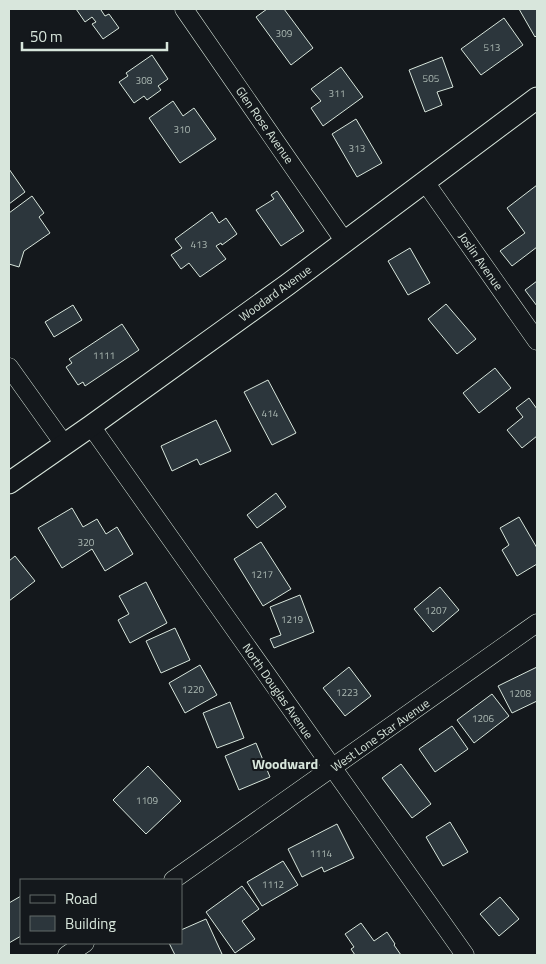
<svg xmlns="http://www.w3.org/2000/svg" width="546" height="964" font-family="'Titillium Web',sans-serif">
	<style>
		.building { fill: #2c363c; stroke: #d8e6dc }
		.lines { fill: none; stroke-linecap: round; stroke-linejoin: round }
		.minor-casing { stroke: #d8e6dc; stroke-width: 19 }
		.tertiary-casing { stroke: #d8e6dc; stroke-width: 23 }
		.minor { stroke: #14181c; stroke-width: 18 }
		.tertiary { stroke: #14181c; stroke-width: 21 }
		.labels { text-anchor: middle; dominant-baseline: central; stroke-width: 4; stroke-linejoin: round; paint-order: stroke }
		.number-label { font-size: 10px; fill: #adbab4 }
		.street-label { font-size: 12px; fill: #d8e6dc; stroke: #14181c }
		.neighbourhood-label { font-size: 14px; font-weight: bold; fill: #d8e6dc; stroke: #14181c }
	</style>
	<rect width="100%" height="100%" fill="#14181c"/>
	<g class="building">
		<polygon points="76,9 103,9 101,10 105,16 109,14 119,28 103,39 92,24 96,22 92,17 85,22"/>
		<polygon points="267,9 284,9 313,48 291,65 256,17"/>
		<polygon points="519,9 537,9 537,35 535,37"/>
		<polygon points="504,18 523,45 481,75 461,49"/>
		<polygon points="152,55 168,79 158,86 161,90 147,100 144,96 134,103 119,82 128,76 126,73"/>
		<polygon points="442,57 453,87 437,92 442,105 425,112 409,70"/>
		<polygon points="341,67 363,97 323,126 311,108 321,101 311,89"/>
		<polygon points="173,101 183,116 194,108 216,139 180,163 149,118"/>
		<polygon points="356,119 382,163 357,177 332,134"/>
		<polygon points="9,169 25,192 9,204"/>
		<polygon points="537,185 537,247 512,266 500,251 525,233 507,208"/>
		<polygon points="277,191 304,231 281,246 256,210 274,199 271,195"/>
		<polygon points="32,196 44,213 39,217 50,233 24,251 19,267 9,264 9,213"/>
		<polygon points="212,212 219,223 226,218 237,234 222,245 221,243 216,246 226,259 200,277 189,263 181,269 171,255 182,248 175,239"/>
		<polygon points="410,248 430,283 408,295 388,261"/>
		<polygon points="537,281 537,306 525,290"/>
		<polygon points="446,304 476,339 457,354 428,319"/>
		<polygon points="73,305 82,320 54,337 45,322"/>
		<polygon points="122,324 139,350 85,386 83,382 78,385 66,367 72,363 69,359"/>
		<polygon points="495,368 511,388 479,413 463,393"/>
		<polygon points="268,380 296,433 272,445 244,392"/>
		<polygon points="529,398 537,409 537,436 522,448 507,430 523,417 516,408"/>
		<polygon points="216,420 231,451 200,465 197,459 172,471 161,446"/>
		<polygon points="276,493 286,507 257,528 247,515"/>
		<polygon points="72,508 83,527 97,519 106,534 117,527 133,554 105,571 92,549 62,568 38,528"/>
		<polygon points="519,517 537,548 537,564 517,576 502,550 509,545 500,528"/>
		<polygon points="261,542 291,589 263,606 234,559"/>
		<polygon points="15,556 35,581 9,601 9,561"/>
		<polygon points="146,582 167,623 130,643 118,620 129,614 119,596"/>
		<polygon points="440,587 459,610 433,632 414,609"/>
		<polygon points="300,595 314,632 274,648 270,639 281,635 270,607"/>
		<polygon points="175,628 190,660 161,673 146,641"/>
		<polygon points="200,665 217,695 185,713 169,683"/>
		<polygon points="349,667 371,696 345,716 323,688"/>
		<polygon points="537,667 537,701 512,713 498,686"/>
		<polygon points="492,694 509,716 474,743 457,720"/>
		<polygon points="230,702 244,738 217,748 203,713"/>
		<polygon points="452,726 468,749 435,772 419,749"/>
		<polygon points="256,743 270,777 239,790 225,756"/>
		<polygon points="401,764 431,804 412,818 382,778"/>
		<polygon points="148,766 181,801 146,834 113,800"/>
		<polygon points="450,822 468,852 443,866 426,837"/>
		<polygon points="337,824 354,858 324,872 322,867 302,877 288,849"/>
		<polygon points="283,861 298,885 262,906 247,882"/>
		<polygon points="242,886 259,909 242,921 255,939 235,953 206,912"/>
		<polygon points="21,896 21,936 9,943 9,903"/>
		<polygon points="500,897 519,919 499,936 480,914"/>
		<polygon points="206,919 222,954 219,955 175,955 169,943 181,943 181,930"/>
		<polygon points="361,923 374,941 387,932 395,944 394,945 401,955 355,955 351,949 354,947 345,934"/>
	</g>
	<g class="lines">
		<g class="minor-casing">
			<g id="minor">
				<polyline points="184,9 345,242"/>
				<polyline points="425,182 537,341"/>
				<polyline points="9,367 64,444"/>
				<polyline points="91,426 465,955"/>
				<polyline points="173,880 537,623"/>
				<polyline points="67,955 85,943"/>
			</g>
		</g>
		<g class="tertiary-casing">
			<polyline id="tertiary" points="9,483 91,426 287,285 537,98"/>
		</g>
		<use href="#minor" class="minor"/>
		<use href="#tertiary" class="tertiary"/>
	</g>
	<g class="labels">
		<g class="number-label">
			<text x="284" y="33">309</text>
			<text x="492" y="47">513</text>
			<text x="431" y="78">505</text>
			<text x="144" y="80">308</text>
			<text x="337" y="93">311</text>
			<text x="182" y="129">310</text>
			<text x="357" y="148">313</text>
			<text x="199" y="244">413</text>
			<text x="104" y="355">1111</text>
			<text x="270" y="413">414</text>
			<text x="86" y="542">320</text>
			<text x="262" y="574">1217</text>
			<text x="436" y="610">1207</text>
			<text x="292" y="619">1219</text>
			<text x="193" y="689">1220</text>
			<text x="347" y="692">1223</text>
			<text x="520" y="693">1208</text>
			<text x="483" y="718">1206</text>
			<text x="147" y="800">1109</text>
			<text x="321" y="853">1114</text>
			<text x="273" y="884">1112</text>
		</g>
		<g class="street-label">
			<text transform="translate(265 125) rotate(55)">Glen Rose Avenue</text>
			<text transform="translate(481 261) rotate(55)">Joslin Avenue</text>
			<text transform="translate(275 293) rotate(-36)">Woodard Avenue</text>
			<text transform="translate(278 691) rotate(55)">North Douglas Avenue</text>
			<text transform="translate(380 735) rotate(-35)">West Lone Star Avenue</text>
		</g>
		<g class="neighbourhood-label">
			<text x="285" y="763">Woodward</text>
		</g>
	</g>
	<rect width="546" height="964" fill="none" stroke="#d8e6dc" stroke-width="20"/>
	<rect x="20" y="879" width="162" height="65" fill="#14181c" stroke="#626a69"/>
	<rect x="30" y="895" width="25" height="8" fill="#14181c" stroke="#626a69"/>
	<text x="65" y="904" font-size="15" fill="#d8e6dc">Road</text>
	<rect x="30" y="916" width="25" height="15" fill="#2c363c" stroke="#626a69"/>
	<text x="65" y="929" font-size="15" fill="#d8e6dc">Building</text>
	<path d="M22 42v8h145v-8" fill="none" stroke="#d8e6dc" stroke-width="2.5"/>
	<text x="30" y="42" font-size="15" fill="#d8e6dc" stroke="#14181c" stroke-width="4" paint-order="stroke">50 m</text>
</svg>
